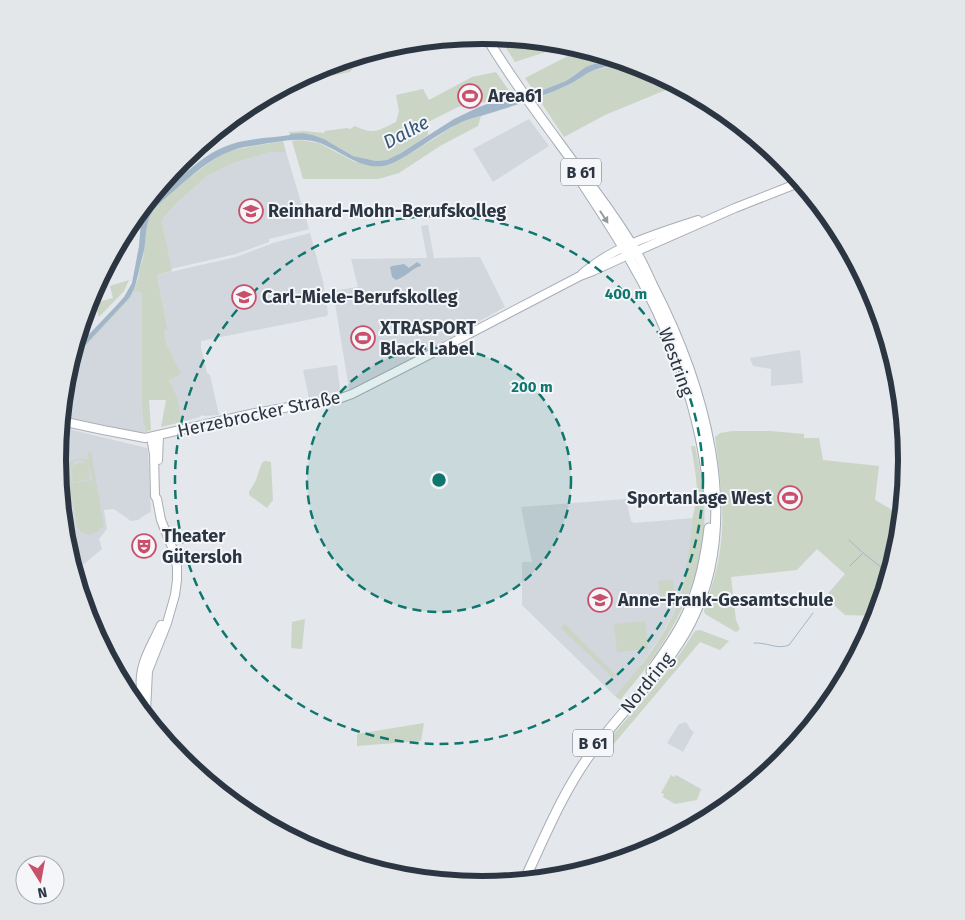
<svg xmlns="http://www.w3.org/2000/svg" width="965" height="920" font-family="'Fira Sans',sans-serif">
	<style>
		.built { fill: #d2d7dd }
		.green { fill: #cad5c6; fill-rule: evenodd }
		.water { fill: #a1b7c9 }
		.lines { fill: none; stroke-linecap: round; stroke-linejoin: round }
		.stream { stroke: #a1b7c9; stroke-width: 1 }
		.secondary-casing { stroke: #a9aeb5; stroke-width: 10 }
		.primary-casing { stroke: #a4adb7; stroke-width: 11 }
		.secondary { stroke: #fff; stroke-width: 8 }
		.primary { stroke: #fff; stroke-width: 9 }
		.oneway { fill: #969aa1 }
		.ring { fill: none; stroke: #0f766e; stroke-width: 2.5; stroke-dasharray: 9 6 }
		.labels { text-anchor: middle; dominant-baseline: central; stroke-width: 4; stroke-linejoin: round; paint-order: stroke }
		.shield { fill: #f4f6f9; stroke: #68707a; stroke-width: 1 }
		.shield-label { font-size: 16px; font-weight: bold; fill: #2c3643 }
		.poi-label { font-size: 18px; font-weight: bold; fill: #2c3643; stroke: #f4f6f9; text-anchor: start }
		.street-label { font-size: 18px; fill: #2c3643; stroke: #f4f6f9 }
		.water-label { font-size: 19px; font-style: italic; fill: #385776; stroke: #f4f6f9 }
		.rim { fill: none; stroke: #2c3643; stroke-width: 6 }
		.centre { fill: #0f766e; stroke: #f4f6f9; stroke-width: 2.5 }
		.ring-label { font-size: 15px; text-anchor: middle; font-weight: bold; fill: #0f766e; stroke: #f4f6f9; stroke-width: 4; stroke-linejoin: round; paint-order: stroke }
	</style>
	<rect width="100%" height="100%" fill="#e4e7eb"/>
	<g class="built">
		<polygon points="529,119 549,146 493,182 473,149"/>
		<polygon points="270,152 286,152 309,229 269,239 269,242 236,254 171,269 162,221 164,217 177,203 207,176 234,163"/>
		<polygon points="428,225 434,258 480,257 505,307 404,363 352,390 349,389 333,291 358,287 351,259 427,258 421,226"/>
		<polygon points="310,233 323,281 328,313 327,316 201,341 201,348 207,373 210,375 219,415 204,416 203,415 200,416 200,417 182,422 177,396 169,380 180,374 167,345 164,331 168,330 157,275 236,257 273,243"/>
		<polygon points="135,291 142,293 142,406 143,422 146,432 139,433 62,416 66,377 71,360 77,355 131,298"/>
		<polygon points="800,350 803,383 771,386 771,369 753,366 750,358"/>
		<polygon points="337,365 340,389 339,391 309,398 303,370"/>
		<polygon points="64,428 147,448 148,450 151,512 148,513 138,520 131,521 114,509 104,510 107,529 99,539 102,549 84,564 79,566 80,569 75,574 66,543 61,495 63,493 63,490 61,444 61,431"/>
		<polygon points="626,499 631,521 634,523 693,518 690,553 680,595 674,612 661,636 634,675 615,696 522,605 522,562 532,562 521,507"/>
		<polygon points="686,722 691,730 694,732 683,752 667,743 679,724"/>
	</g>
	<g class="green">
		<polygon points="499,37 566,43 616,58 603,63 594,64 577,73 566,81 535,93 525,78 568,56 564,46 515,62"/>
		<polygon points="352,58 353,68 350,72 287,85 320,67"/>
		<polygon points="625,61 645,67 678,85 605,115 564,137 538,98 571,84 589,72 595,70 618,65"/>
		<path d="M 496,72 L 510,92 L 495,100 L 458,107 L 428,122 L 428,135 L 393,158 L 387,160 L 376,161 L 353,156 L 324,139 L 313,135 L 303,133 L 290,135 L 289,131 L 290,132 L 304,131 L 324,133 L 325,131 L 347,128 L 350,129 L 355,126 C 374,135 377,131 396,122 L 399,111 L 396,95 L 423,89 L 429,100 L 472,77 Z"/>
		<polygon points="481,116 478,126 440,146 399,173 378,179 303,179 292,141 300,140 319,143 355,162 384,166 413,152 457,124 474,117"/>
		<polygon points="283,141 286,152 270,152 234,163 207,176 177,203 164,217 162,221 172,271 157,275 168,330 164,331 167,345 181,374 169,380 177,396 182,422 161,427 166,400 149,400 151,430 146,432 143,422 142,406 142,293 135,291 131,298 77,355 71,360 72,358 80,351 132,294 138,279 140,267 143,258 147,223 152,212 160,203 187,179 217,157 231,150"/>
		<polygon points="178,164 184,175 158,198 143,207"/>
		<polygon points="129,280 124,291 99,317 95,303 113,298 110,286"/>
		<path d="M 732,431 L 771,431 L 804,434 L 804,438 L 819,438 L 823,460 L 879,466 L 875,500 L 896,512 L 899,493 L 904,493 L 899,543 L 877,616 L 845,615 L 825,597 L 845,574 L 817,549 L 797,570 L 731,577 L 736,620 L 740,629 L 736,632 L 705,614 L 704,611 C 711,588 719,566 721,542 C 725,508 719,472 715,437 L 720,433 Z"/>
		<path d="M 691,446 L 695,446 C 701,473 706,501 704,529 C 699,595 662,651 620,700 L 615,696 C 641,667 670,631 681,593 C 687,570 690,546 692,522 C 693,513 696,505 697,495 C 697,479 694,463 691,446 Z"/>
		<path d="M 88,452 L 91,452 L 104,527 C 98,528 100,531 94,533 C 87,537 80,532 77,526 L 65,458 L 68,457 L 69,463 C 76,457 81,458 89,460 ZM 77,460 C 90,460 91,470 92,480 L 72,483 C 70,474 67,465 77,460 Z"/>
		<polygon points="265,461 271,462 273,500 267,508 249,495 249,492 256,480 261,465 263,462"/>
		<polygon points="86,462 86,464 88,464 90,479 73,482 71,467 73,467 72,465"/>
		<polygon points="673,579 675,599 660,601 658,581"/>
		<polygon points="305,619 302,649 291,648 292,622"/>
		<polygon points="645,621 648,649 617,652 614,624"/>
		<polygon points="565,624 616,675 613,678 561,628"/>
		<path d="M 700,630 L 729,641 L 720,650 L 700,642 L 612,746 L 606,743 C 637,707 670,672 695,631 Z"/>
		<polygon points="424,723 421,741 357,746 357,734"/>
		<polygon points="671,775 674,777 676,775 701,789 697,800 675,804 663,797 664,794 661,793"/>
	</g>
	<g class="water">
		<path d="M 616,58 L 625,61 C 614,67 602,66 592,71 C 583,75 577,81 568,85 C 540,98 510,107 481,116 C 455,120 427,144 404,157 C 398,160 391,165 383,166 C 359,169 341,151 320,143 C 300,136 277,142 257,145 C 248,147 239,147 231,151 C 209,159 192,175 175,190 C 167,197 159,203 153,211 C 146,221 146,233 145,244 C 144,252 142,258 140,266 C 137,278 136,288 129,298 L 80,351 L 72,358 L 74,350 L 116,306 L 124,297 L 132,283 L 139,246 L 142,209 C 146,205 153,202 158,198 C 181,179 202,153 232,144 C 250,138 271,138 290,135 L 290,134 L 303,133 L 313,135 L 324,139 L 353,156 L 376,161 L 387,160 L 401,153 L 410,147 L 454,119 L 479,107 L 487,104 L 497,104 L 535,93 L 566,81 L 586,67 L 594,64 L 603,63 Z"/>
		<path d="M 417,262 L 420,264 L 421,266 C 412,268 406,277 396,280 L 392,277 L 390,267 L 392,266 L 404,264 L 409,268 Z"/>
	</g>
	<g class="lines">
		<g class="stream">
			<polyline points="160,186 164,195"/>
			<polyline points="849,540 863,553 890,574"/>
			<polyline points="850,566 862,554"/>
			<path d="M 754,643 C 766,642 778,650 789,645 L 813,613"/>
		</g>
		<g class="secondary-casing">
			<g id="secondary">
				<path d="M 582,274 C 613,246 659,233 698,220"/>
				<polyline points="61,421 103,430 145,438 255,413 341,398 352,394 419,360 580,276 593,271 628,255 735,208 801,182"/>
				<polyline points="158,460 159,435"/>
				<polyline points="146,711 148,671 167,623 175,595 177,580 177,567 174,552 161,520 157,499 155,496 154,454 151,437"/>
				<path d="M 147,718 C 146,708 142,698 141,688 C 138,665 152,645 161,625"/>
			</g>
		</g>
		<g class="primary-casing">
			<g id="primary">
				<path d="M 485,35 C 513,82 547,126 579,170 C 598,194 616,219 632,245 C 640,257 646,271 652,284 C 703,382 744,517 691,622 C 667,670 625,706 594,749 C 564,789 545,836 524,881"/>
				<path d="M 576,173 C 593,200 611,226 627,254 C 670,327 702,412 709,497"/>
				<path d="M 651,671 C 666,650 682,628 691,604 C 701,580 706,554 709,528"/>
			</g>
		</g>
		<use href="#secondary" class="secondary"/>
		<use href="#primary" class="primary"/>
	</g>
	<defs><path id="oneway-solid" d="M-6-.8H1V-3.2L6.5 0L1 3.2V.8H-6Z" transform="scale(1.25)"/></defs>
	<use class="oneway" href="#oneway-solid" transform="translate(604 217) rotate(57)"/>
	<circle cx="439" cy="480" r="132" fill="#0f766e" fill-opacity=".12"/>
	<g class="ring">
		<circle cx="439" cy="480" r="132"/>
		<circle cx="439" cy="480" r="264"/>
	</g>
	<defs>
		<g id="stadium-ring" transform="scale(1.25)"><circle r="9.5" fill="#f4f6f9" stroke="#c9506a" stroke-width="1.5"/><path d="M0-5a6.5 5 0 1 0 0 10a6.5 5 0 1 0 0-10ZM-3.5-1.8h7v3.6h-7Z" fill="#c9506a"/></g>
		<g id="school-ring" transform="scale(1.25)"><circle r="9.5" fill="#f4f6f9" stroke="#c9506a" stroke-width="1.5"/><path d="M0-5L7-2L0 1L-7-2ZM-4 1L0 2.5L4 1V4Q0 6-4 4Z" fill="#c9506a"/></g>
		<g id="theatre-ring" transform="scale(1.25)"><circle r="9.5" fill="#f4f6f9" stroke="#c9506a" stroke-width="1.5"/><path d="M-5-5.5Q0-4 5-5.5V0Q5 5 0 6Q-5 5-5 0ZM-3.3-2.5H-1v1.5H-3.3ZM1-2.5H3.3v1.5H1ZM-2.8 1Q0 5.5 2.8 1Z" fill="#c9506a"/></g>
	</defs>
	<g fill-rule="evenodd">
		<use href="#stadium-ring" x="470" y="96"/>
		<use href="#school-ring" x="251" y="211"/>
		<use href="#school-ring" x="244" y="297"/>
		<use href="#stadium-ring" x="363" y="338"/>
		<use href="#stadium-ring" x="790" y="498"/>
		<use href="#theatre-ring" x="144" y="546"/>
		<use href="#school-ring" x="600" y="600"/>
	</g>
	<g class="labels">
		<g class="shield">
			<rect x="561" y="158.5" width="40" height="27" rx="4"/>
			<rect x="573" y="729.5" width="40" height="27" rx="4"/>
		</g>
		<g class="shield-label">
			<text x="581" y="172">B 61</text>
			<text x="593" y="743">B 61</text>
		</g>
		<g class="poi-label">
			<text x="488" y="96">Area61</text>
			<text x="268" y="211">Reinhard-Mohn-Berufskolleg</text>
			<text x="262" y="297">Carl-Miele-Berufskolleg</text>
			<text x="380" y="328">XTRASPORT<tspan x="380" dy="21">Black Label</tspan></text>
			<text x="772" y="498" text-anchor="end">Sportanlage West</text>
			<text x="162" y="536">Theater<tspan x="162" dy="21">Gütersloh</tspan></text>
			<text x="618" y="600">Anne-Frank-Gesamtschule</text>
		</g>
		<g class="street-label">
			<text transform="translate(676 362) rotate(70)">Westring</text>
			<text transform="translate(259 414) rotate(-12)">Herzebrocker Straße</text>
			<text transform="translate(647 683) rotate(-51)">Nordring</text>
		</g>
		<g class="water-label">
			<text transform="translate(406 132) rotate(-28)">Dalke</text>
		</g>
	</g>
	<path d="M0 0H965V920H0ZM66 460a416 416 0 1 1 832 0a416 416 0 1 1-832 0Z" fill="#e4e7ea" fill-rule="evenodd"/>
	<path class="rim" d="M66 460a416 416 0 1 1 832 0a416 416 0 1 1-832 0Z"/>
	<circle cx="439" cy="480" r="8" class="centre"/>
	<g class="ring-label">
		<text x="626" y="299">400 m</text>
		<text x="532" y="392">200 m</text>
	</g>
	<g transform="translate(40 880) rotate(169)"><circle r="24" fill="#f4f6f9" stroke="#a4a9b0"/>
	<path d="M0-4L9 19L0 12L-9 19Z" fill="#c9506a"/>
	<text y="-8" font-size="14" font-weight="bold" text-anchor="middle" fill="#2c3643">N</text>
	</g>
</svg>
